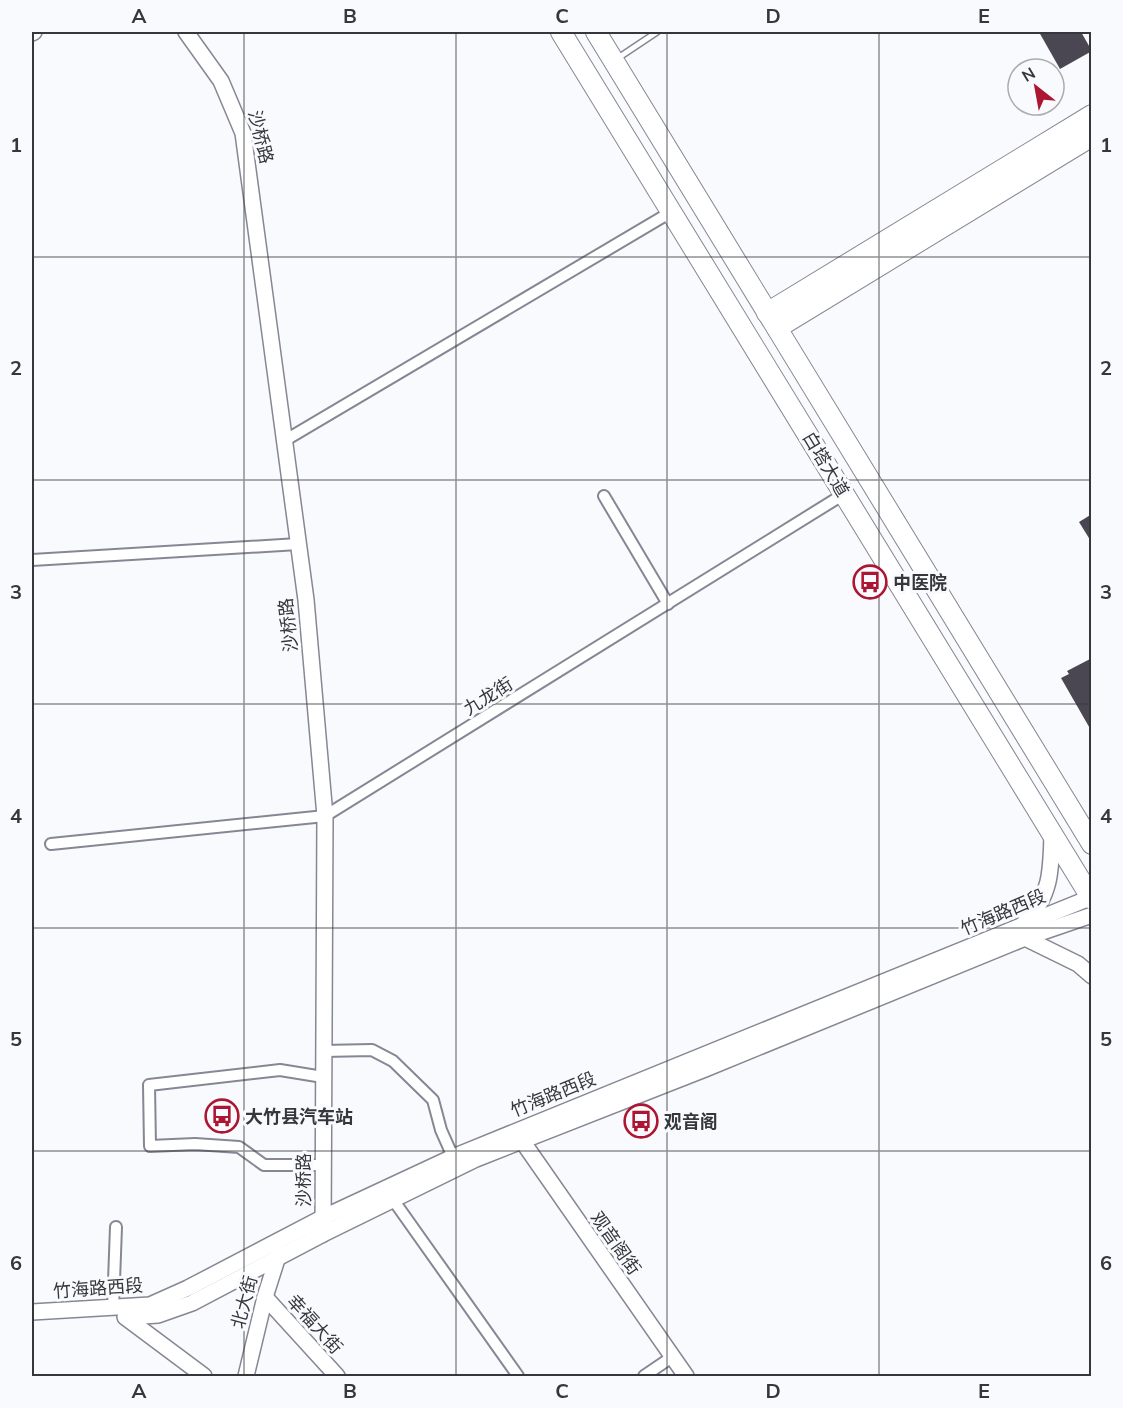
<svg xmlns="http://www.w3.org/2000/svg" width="1123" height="1408" font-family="Mulish,'Noto Sans SC',sans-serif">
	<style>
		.building { fill: #4a4752 }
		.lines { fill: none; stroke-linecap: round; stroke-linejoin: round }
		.lane-casing { stroke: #868794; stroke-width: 8 }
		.street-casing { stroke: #868794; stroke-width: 14 }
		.secondary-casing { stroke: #868794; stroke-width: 18 }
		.highway-casing { stroke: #868794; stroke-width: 22 }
		.lane { stroke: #fff; stroke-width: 5 }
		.street { stroke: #fff; stroke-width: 10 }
		.secondary { stroke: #fff; stroke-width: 15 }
		.highway { stroke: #fff; stroke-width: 20 }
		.grid { fill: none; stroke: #36373c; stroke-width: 1.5; stroke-opacity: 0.55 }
		.labels { text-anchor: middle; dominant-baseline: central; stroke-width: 6; stroke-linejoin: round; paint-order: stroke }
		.street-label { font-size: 18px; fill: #36373c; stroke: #f9fafd }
		.poi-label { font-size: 18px; font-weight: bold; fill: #36373c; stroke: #f9fafd; text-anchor: start }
		.neatline { fill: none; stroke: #36373c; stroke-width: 2 }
		.grid-label { font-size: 20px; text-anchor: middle; font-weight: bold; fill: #36373c }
	</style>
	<rect width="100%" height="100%" fill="#f9fafd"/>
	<g class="building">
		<polygon points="1039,32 1081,32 1092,51 1060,69"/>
		<polygon points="1092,514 1092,543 1079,522"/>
		<polygon points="1092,658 1092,732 1061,678 1069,674 1067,671"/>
	</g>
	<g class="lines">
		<g class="lane-casing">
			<polyline id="lane" points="618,58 657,32"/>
		</g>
		<g class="street-casing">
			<g id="street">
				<polyline points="284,441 671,212"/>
				<polyline points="604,496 668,604"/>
				<polyline points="32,560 298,544"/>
				<polyline points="51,844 325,816 844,494"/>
				<polyline points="323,1051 372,1050 393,1061 433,1100 441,1130 453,1157"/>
				<polyline points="322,1165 264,1165 239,1147 195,1144 150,1146 149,1085 280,1070 323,1077"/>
				<polyline points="394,1201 518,1376"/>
				<polyline points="113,1308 116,1227"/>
				<polyline points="644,1376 672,1357"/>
			</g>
		</g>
		<g class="secondary-casing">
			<g id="secondary">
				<polyline points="186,32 221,81 243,133 306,600 325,816 323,1234"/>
				<polyline points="32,33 34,32"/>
				<path d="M 1026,919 C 1052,897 1051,865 1052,834"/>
				<polyline points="1025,938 1078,964 1092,976"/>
				<polyline points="518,1135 686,1376"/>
				<polyline points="265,1297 337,1376"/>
				<polyline points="32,1312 150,1305 188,1288 322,1218 453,1157 1092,897"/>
				<polyline points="125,1317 204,1376"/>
				<polyline points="128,1317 158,1315 192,1303 323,1234 476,1159 705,1069 1025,938 1092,915"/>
				<polyline points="246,1376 265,1297 279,1253"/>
			</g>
		</g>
		<g class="highway-casing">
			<g id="highway">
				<polyline points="561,32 1092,899"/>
				<polyline points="596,32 1092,844"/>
				<polyline points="767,313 1092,115"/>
				<polyline points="777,328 1092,136"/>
			</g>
		</g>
		<use href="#lane" class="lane"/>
		<use href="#street" class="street"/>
		<use href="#secondary" class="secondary"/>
		<use href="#highway" class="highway"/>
	</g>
	<path class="grid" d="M 244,32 L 244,1376M 456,32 L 456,1376M 667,32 L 667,1376M 879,32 L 879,1376M 32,257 L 1092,257M 32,480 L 1092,480M 32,704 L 1092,704M 32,928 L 1092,928M 32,1151 L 1092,1151"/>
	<defs>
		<g id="bus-ring" transform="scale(1.725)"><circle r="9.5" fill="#f9fafd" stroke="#ac1632" stroke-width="1.5"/><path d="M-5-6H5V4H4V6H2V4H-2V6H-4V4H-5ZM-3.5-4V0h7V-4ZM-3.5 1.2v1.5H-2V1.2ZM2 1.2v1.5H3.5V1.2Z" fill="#ac1632"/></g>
	</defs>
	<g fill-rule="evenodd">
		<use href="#bus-ring" x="870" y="582"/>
		<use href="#bus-ring" x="222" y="1116"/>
		<use href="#bus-ring" x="641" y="1121"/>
	</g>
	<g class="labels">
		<g class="street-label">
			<text transform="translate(261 137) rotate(76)">沙桥路</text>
			<text transform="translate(826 464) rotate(59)">白塔大道</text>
			<text transform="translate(288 625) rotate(-96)">沙桥路</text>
			<text transform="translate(488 696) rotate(-32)">九龙街</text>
			<text transform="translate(1003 912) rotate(-23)">竹海路西段</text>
			<text transform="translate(553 1094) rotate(-22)">竹海路西段</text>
			<text transform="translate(303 1180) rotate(-90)">沙桥路</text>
			<text transform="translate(616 1243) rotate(55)">观音阁街</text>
			<text transform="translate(98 1288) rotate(-4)">竹海路西段</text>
			<text transform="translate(244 1302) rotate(-75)">北大街</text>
			<text transform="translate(315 1324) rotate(48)">幸福大街</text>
		</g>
		<g class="poi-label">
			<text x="893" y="582">中医院</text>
			<text x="245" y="1116">大竹县汽车站</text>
			<text x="664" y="1121">观音阁</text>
		</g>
	</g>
	<rect width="1123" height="1408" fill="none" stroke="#f9fafd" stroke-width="66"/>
	<g transform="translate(1036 87) rotate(329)"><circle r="28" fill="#f9fafd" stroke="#abacb0" stroke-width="1.5"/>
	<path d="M0-4.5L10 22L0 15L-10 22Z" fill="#ac1632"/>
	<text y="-9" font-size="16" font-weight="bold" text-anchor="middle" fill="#36373c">N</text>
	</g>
	<rect x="33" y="33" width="1057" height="1342" class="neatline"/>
	<g class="grid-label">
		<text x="139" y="23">A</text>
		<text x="350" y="23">B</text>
		<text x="562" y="23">C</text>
		<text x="773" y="23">D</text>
		<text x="984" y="23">E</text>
		<text x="16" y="152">1</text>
		<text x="1106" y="152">1</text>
		<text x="16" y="375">2</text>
		<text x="1106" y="375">2</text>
		<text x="16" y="599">3</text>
		<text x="1106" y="599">3</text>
		<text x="16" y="823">4</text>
		<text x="1106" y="823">4</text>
		<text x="16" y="1046">5</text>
		<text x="1106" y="1046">5</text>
		<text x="16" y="1270">6</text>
		<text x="1106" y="1270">6</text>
		<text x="139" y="1398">A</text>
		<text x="350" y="1398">B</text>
		<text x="562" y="1398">C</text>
		<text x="773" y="1398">D</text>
		<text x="984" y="1398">E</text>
	</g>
</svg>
